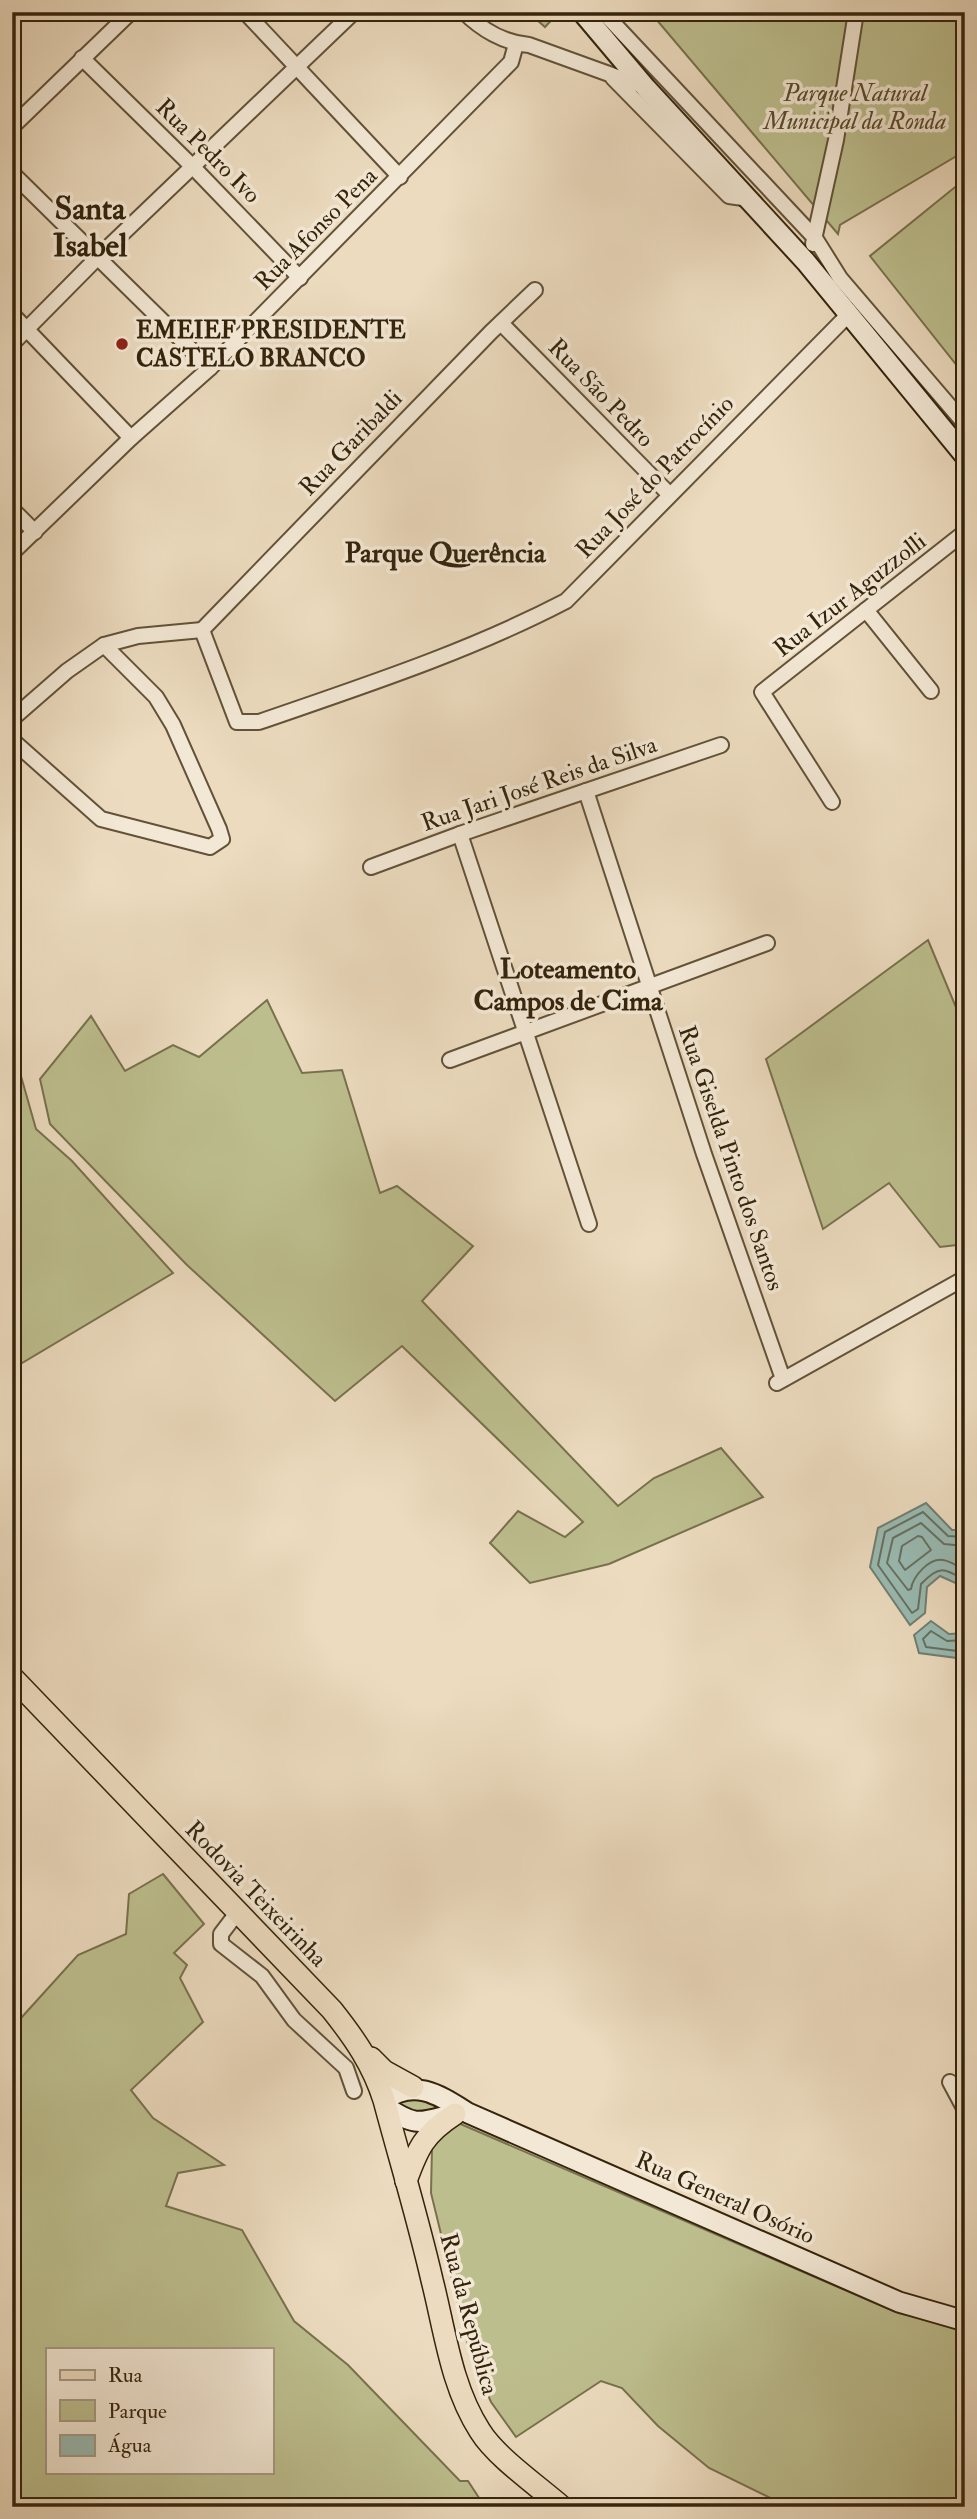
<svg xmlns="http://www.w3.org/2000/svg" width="977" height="2519" font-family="'IM FELL Double Pica',serif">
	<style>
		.green { fill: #bdbe8e; stroke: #78714d; stroke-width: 2; fill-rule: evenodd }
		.water { fill: #99bbb4; stroke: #717f71; stroke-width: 2 }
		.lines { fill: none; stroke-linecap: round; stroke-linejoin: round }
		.shore { stroke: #667060; stroke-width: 2 }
		.street-casing { stroke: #625239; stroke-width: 18 }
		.secondary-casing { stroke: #34240c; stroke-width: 23 }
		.primary-casing { stroke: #34240c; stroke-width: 24 }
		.street { stroke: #f3e8d5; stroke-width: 14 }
		.secondary { stroke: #f3e8d5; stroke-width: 19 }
		.primary { stroke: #ecdbbf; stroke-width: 21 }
		.poi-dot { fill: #8f2418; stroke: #f3e8d5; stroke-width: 2.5 }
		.labels { text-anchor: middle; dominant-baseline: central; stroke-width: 7; stroke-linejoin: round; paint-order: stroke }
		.park-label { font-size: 24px; font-style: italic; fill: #564a2c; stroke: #f3e8d5 }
		.street-label { font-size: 24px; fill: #34240c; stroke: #f3e8d5 }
		.poi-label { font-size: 24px; font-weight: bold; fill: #34240c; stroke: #f3e8d5; text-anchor: start }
		.quarter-label { font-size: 28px; font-weight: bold; fill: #34240c; stroke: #f3e8d5 }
		.district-label { font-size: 32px; font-weight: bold; fill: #34240c; stroke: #f3e8d5 }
	</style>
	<rect width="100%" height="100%" fill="#ecdbbf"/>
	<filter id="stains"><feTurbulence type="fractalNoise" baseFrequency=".00286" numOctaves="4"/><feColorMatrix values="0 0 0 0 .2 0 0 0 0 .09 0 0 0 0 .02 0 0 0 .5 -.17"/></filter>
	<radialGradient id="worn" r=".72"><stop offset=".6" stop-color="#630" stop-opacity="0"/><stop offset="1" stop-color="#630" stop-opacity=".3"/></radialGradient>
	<g class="green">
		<polygon points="528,12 559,12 545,27"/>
		<polygon points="650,12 965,12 965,151 840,225 838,234"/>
		<polygon points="965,179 965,369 962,372 870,256"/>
		<polygon points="928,940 958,1012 965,1040 965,1244 940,1247 889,1183 823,1229 766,1059"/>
		<polygon points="267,1000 302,1073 342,1070 380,1193 397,1186 473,1246 422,1301 618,1506 654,1478 721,1448 763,1497 609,1564 530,1583 490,1543 518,1511 565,1537 583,1522 402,1346 335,1401 187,1265 50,1124 40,1079 91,1016 125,1071 173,1045 199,1057"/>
		<polygon points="12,1058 17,1062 36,1129 72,1161 173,1273 12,1369"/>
		<path d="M 163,1874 L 204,1924 L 174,1953 L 187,1965 L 180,1978 L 203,2022 L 131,2090 L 153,2118 L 224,2165 L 178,2173 L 166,2206 L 242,2230 L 294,2321 L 348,2365 L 460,2481 L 468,2481 L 485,2507 L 12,2507 L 12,2028 L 78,1955 L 126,1934 L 129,1894 ZM 47,2349 L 271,2349 L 271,2472 L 47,2472 Z"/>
		<polygon points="413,2098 446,2107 421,2116 399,2105 398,2101"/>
		<polygon points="456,2122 898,2313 965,2328 965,2507 789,2507 709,2468 658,2426 622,2388 601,2381 516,2437 491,2402 471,2357 431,2193 432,2148 441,2133"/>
	</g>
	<g class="water">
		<polygon points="926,1503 952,1530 965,1530 965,1596 960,1585 940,1576 927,1587 925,1613 910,1625 870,1567 878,1528"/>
		<polygon points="931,1621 949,1634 965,1633 965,1659 919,1653 914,1635"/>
	</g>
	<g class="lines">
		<g class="shore">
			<polygon points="918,1536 922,1537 931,1550 905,1570 899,1561 902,1546"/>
			<path d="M 965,1537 L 948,1536 L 923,1512 L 885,1532 L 878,1565 L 912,1613 L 918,1609 L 921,1584 C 939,1565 943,1568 965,1580"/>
			<path d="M 965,1546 L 944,1544 L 921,1523 L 893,1538 L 887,1563 L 908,1590 L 911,1589 C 913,1576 929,1558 943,1560 C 951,1561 958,1567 965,1570"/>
			<polyline points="965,1640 947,1641 931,1631 923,1639 926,1647 965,1652"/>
		</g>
		<g class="street-casing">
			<g id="street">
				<polyline points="245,12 400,177"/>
				<path d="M 464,12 C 481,29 504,43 529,45 L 645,87"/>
				<polyline points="603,12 815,238 840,278 965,424"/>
				<polyline points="82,58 193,167 300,278"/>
				<polyline points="613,78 729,196 750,199"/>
				<polyline points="12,127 131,12"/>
				<polyline points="12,173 210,368"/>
				<polyline points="813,244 836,140 856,12"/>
				<polyline points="12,314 131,438"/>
				<polyline points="501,323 669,494"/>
				<polyline points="12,344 98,257 354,12"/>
				<polyline points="12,509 35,532"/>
				<polyline points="12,553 131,438 210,368 511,62 516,44"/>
				<polyline points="866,610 931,691"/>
				<path d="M 202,630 L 237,722 L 259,722 C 363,686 468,652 566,601 L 849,314"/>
				<polyline points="202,630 491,332 535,290"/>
				<polyline points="12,719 67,671 104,645 138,636 202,630"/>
				<polyline points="12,740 101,819 210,847 222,839 219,829 173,725 156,697 104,645"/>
				<polyline points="586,791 704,1154 783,1379"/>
				<polyline points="832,802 762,692 965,532"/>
				<polyline points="460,834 589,1224"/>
				<polyline points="371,867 460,834 721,745"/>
				<polyline points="450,1060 767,943"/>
				<polyline points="777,1383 965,1278"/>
				<polyline points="237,1913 221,1934 221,1944 262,1976 294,2020 346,2068 354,2091"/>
				<polyline points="950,2082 965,2110"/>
			</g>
		</g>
		<g class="secondary-casing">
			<g id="secondary">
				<polyline points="582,12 646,88 806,262 965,456"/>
				<path d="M 384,2100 C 415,2078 439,2095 468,2113 L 899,2302 L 965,2321"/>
				<path d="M 386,2107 C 416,2127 419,2123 453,2114"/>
			</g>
		</g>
		<g class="primary-casing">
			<g id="primary">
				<path d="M 12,1677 L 332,2010 C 355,2039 373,2065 384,2100 C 400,2160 418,2219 432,2280 C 445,2331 451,2386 480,2431 C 496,2457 538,2486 562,2507"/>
				<polyline points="371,2058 384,2071 413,2087"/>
				<path d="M 406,2181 C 418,2148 424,2134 455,2114"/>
			</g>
		</g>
		<use href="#street" class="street"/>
		<use href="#secondary" class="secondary"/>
		<use href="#primary" class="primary"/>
	</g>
	<circle class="poi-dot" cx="122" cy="344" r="7"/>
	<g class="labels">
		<g class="park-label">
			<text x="855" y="93">Parque Natural<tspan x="855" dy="28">Municipal da Ronda</tspan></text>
		</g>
		<g class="street-label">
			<text transform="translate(208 151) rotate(45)">Rua Pedro Ivo</text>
			<text transform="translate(316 229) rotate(-45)">Rua Afonso Pena</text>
			<text transform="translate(601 393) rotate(46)">Rua São Pedro</text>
			<text transform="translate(351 443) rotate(-46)">Rua Garibaldi</text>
			<text transform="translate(655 477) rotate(-46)">Rua José do Patrocínio</text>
			<text transform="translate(850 595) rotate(-38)">Rua Izur Aguzzolli</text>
			<text transform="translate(539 784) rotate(-19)">Rua Jari José Reis da Silva</text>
			<text transform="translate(731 1158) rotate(71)">Rua Giselda Pinto dos Santos</text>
			<text transform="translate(256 1894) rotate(46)">Rodovia Teixeirinha</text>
			<text transform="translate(725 2198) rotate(24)">Rua General Osório</text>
			<text transform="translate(469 2314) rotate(75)">Rua da República</text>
		</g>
		<g class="poi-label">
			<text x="136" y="330">EMEIEF PRESIDENTE<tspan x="136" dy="28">CASTELO BRANCO</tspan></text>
		</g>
		<g class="quarter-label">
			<text x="445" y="553">Parque Querência</text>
			<text x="568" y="969">Loteamento<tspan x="568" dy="32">Campos de Cima</tspan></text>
		</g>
		<g class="district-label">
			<text x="90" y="209">Santa<tspan x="90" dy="37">Isabel</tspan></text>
		</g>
	</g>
	<rect width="977" height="2519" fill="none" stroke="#ecdbbf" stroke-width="42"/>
	<rect x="14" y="14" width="949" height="2491" fill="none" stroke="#34240c" stroke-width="3.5"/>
	<rect x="21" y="21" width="935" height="2477" fill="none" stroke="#34240c" stroke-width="2"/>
	<rect x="46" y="2348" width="228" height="126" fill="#f3e8d5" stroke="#a79a85" stroke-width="2"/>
	<rect x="60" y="2370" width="35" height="10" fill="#ecdbbf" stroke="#a79a85" stroke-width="2"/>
	<text x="108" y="2382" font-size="21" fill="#34240c">Rua</text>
	<rect x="60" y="2400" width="35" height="21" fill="#bdbe8e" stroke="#a79a85" stroke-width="2"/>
	<text x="108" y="2418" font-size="21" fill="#34240c">Parque</text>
	<rect x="60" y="2435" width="35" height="21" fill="#99bbb4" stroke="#a79a85" stroke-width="2"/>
	<text x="108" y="2452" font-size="21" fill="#34240c">Água</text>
	<rect width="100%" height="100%" filter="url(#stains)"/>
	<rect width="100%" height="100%" fill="url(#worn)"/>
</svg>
